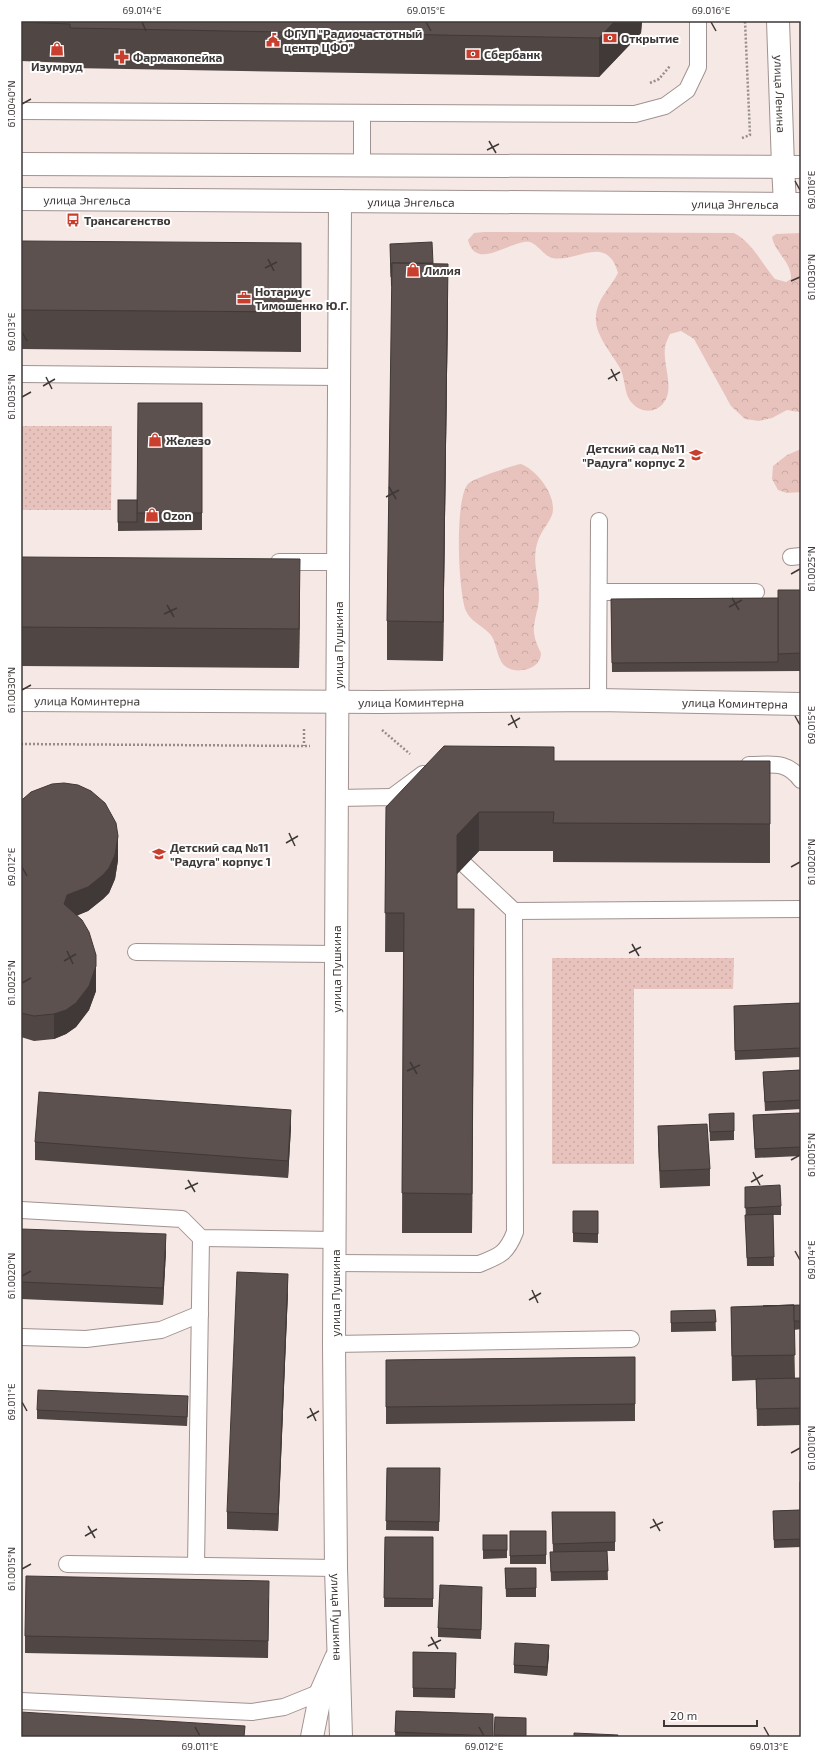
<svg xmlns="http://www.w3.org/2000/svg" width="822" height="1758" font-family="'Exo 2',sans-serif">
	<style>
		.forest { fill: url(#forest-crowns) }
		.park { fill: url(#park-dots) }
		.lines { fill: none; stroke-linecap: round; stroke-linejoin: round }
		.service-casing { stroke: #a09290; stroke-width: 18 }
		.minor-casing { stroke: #a09290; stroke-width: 24 }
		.tertiary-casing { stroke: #a09290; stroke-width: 24 }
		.primary-casing { stroke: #a09290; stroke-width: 24 }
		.path { stroke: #968d8b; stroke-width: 2.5; stroke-dasharray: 2 2; stroke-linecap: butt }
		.service { stroke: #fff; stroke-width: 16 }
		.minor { stroke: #fff; stroke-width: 22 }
		.tertiary { stroke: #fff; stroke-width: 22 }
		.primary { stroke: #fff; stroke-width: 22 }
		.wall { fill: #504644 }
		.shaded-wall { fill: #413937 }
		.building { fill: #5d514f; stroke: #413937 }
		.ticks { fill: none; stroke: #3e3837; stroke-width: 1.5 }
		.labels { text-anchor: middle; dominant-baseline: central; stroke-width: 4; stroke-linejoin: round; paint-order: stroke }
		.poi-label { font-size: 12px; font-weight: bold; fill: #3e3837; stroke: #fff; text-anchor: start }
		.street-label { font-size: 12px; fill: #3e3837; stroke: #fff }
		.neatline { fill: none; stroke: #3e3837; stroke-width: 1.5 }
		.ticks-label { font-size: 10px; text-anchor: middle; fill: #3e3837 }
	</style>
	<defs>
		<pattern id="forest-crowns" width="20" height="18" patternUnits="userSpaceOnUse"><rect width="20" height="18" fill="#e8c3bd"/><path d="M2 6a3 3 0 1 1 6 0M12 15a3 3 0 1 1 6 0" fill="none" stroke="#c8a8a3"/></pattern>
		<pattern id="park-dots" width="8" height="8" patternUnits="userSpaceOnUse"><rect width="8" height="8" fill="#e8c3bd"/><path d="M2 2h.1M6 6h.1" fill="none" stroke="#c8a8a3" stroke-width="1.8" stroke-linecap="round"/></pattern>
	</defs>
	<rect width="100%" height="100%" fill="#f6e8e5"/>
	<g class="forest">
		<path d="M 484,232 L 734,233 C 754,244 761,263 775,279 L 786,282 L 791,279 C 792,262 775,253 772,237 L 776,234 L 801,233 L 801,415 L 799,412 L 787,410 L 772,418 L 759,421 L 745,419 L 731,406 L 694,339 L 681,331 L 670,334 C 668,339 665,344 665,348 C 663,364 673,385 666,399 C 658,415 638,414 629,399 C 624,390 625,378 620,368 C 611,352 594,334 596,316 C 597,299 611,287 618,273 C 607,233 577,263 552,258 C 543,255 539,245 530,242 C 513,238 476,273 468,240 L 474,233 Z"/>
		<polygon points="801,449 801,492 787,493 778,490 772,479 773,466 787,455"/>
		<path d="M 521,464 C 537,470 558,497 552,515 C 547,527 539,532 536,548 C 533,564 539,580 539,597 C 539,609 533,621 534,633 C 535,641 538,647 541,653 C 541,656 540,660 538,662 C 533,670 516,673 508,668 C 496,662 498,643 490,634 C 482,625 471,622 466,611 C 458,592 454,495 469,483 C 477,477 511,466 521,464 Z"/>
	</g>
	<g class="park">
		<polygon points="21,426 112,426 111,510 21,510"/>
		<polygon points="552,958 734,958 733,989 634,989 634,1164 552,1164"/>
	</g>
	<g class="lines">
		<g class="service-casing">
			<g id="service">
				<polyline points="21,111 635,114 665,106 687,90 698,67 698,21"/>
				<polyline points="362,165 362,113"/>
				<polyline points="21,374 339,377"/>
				<polyline points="791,557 801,556"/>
				<polyline points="279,562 339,562"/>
				<polyline points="599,592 756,592"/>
				<polyline points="598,700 599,521"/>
				<path d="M 749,765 C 772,765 786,760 801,780"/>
				<polyline points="392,797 423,774"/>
				<polyline points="338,798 392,797 399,803"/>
				<polyline points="466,866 514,911"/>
				<polyline points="136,952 336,954"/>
				<polyline points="21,1210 182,1219 201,1238 335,1240"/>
				<path d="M 335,1263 L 479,1264 C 500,1256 507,1253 515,1232 L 514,911 L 801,909"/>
				<polyline points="21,1337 86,1339 161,1330 200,1314"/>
				<polyline points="334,1344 631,1339"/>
				<polyline points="67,1564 336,1568"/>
				<polyline points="196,1566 201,1238"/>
				<polyline points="21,1701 252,1712 284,1707 321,1692"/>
			</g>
		</g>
		<g class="minor-casing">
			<g id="minor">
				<path id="s1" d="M 340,201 L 334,1344 L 336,1568 L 341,1737"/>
				<polyline points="312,1737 321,1692 336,1658"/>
			</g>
		</g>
		<g class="tertiary-casing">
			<g id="tertiary">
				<path id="s2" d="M 778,21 L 783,166"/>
				<path id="s3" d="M 21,700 L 379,702 L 598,700 L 801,704"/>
			</g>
		</g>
		<g class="primary-casing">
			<g id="primary">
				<polyline points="21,164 801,167"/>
				<polyline points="783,166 785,204"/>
				<path id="s4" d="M 21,199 L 801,204"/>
			</g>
		</g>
		<g class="path">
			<polyline points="650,83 659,79 670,66"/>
			<polyline points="742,138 750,135 745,21"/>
			<polyline points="304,729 304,746"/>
			<polyline points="382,730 410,754"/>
			<polyline points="21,744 310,746"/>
		</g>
		<use href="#service" class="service"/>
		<use href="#minor" class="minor"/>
		<use href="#tertiary" class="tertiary"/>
		<use href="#primary" class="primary"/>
	</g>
	<g class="wall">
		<polygon points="21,21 642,21 641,33 599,77 70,68 70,63 21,61"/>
		<polygon points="21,241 301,282 301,352 21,349"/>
		<polygon points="390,244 433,263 448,303 443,661 387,660 387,621 392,286 391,286"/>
		<polygon points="202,403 202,530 118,531 118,500 137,500"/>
		<polygon points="21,557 300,598 299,668 21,666"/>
		<polygon points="801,590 801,671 612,672 611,599 778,598"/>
		<polygon points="554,761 770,761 770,863 553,862 553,851 479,851 457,874 457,909 474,949 472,1233 402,1233 403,952 385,952 386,807"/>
		<polygon points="21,800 118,860 115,879 109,893 103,899 88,911 77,915 96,955 96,991 89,1010 76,1027 66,1034 54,1039 34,1041 21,1037"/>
		<polygon points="801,1003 801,1057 735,1060 734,1006"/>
		<polygon points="801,1070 801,1109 765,1111 763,1072"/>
		<polygon points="709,1114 734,1131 734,1140 710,1141"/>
		<polygon points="753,1115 801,1144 801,1156 755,1158"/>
		<polygon points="658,1126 710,1169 710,1186 660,1188 658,1144"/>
		<polygon points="291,1127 288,1178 35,1160 35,1142"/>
		<polygon points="745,1187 781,1206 781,1215 773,1215 774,1266 747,1266"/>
		<polygon points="573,1211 598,1211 598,1243 573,1242"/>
		<polygon points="21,1229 166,1251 163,1305 21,1299"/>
		<polygon points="288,1291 278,1531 227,1529 227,1512"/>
		<polygon points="801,1305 801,1329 794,1330 795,1378 801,1378 801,1425 757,1426 756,1380 732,1381 731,1307"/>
		<polygon points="715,1310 716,1331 671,1332 671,1311"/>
		<polygon points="635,1357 635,1421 386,1424 386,1360"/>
		<polygon points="188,1405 187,1426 37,1419 37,1410"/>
		<polygon points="387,1468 440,1468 439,1531 386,1530"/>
		<polygon points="801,1482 801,1547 774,1548 773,1511 800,1510"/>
		<polygon points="552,1512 615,1512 615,1551 605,1551 607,1551 608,1580 551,1581 550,1552 553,1552"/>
		<rect x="510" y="1531" width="36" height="33"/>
		<polygon points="483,1535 507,1535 507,1558 483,1559"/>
		<polygon points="385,1537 433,1537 433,1607 384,1607"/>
		<polygon points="505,1568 536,1568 536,1597 506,1597"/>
		<polygon points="482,1596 481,1639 438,1637 438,1628"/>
		<polygon points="269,1599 268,1658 25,1653 25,1636"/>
		<polygon points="413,1652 456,1653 455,1698 413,1697"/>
		<polygon points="549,1654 547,1676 514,1673 514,1665"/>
		<polygon points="396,1711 493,1714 493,1737 395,1737"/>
		<polygon points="495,1717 526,1718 526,1737 494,1737"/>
	</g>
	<g class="shaded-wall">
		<polygon points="615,21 642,21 641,33 599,77 599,38"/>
		<polygon points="448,264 448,303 443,661 443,622"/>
		<polygon points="300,559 300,598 299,668 299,629"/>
		<polygon points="479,812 479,851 457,874 457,835"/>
		<polygon points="118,836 118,860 115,879 109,893 103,899 88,911 67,920 64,904 67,895"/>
		<polygon points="474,949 472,1233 472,1194"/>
		<polygon points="96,966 96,991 89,1010 76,1027 66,1034 54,1039 54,1014"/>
		<polygon points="291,1110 291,1127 288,1178 288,1161"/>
		<polygon points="166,1234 166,1251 163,1305 163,1288"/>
		<polygon points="288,1274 288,1291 278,1531 278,1514"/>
		<polygon points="549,1645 549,1654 547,1676 547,1667"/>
	</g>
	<g class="building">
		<polygon points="21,21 615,21 599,38 70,28 70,24 21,22"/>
		<polygon points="21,241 301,243 301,312 21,310"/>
		<polygon points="432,242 433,263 392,263 392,277 391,277 390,244"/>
		<polygon points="392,263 448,264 443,622 387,621"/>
		<polygon points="138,403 202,403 202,513 137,513"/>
		<rect x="118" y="500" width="19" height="22"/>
		<polygon points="21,557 300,559 299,629 21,627"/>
		<polygon points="778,590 801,590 801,653 778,654"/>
		<polygon points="778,598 778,662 612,663 611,599"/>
		<polygon points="444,746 554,747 554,761 770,761 770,824 553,823 554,812 479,812 457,835 457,909 474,909 472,1194 402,1193 404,913 385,913 386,807"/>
		<polygon points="64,783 78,785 91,791 105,803 116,823 118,836 115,855 109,868 103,875 88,887 67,895 64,904 82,920 89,932 96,955 96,966 89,986 76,1003 66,1010 54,1014 34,1016 21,1013 21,800 23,799 31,792 52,784"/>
		<polygon points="801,1003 801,1048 735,1051 734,1006"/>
		<polygon points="801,1070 801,1100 765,1102 763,1072"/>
		<polygon points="39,1092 291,1110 288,1161 35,1142"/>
		<polygon points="734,1113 734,1131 710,1132 709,1114"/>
		<polygon points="800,1113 801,1147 755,1149 753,1115"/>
		<polygon points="707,1124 710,1169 660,1171 658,1126"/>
		<polygon points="780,1185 781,1206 745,1208 745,1187"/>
		<polygon points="573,1211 598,1211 598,1234 573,1233"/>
		<polygon points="773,1214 774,1257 747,1258 745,1215"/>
		<polygon points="21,1229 166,1234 163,1288 21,1282"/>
		<polygon points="237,1272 288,1274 278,1514 227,1512"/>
		<polygon points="794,1305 795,1355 732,1356 731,1307"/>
		<polygon points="794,1305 763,1306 801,1305 801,1321 794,1321"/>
		<polygon points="715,1310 716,1322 671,1323 671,1311"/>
		<polygon points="635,1357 635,1404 386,1407 386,1360"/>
		<polygon points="801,1378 801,1408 757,1409 756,1379"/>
		<polygon points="38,1390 188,1396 187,1417 37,1410"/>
		<polygon points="387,1468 440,1468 439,1522 386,1521"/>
		<polygon points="800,1482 801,1482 801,1539 774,1540 773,1511 800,1510"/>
		<polygon points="552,1512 615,1512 615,1542 553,1544"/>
		<polygon points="510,1531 546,1531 546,1555 510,1556"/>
		<rect x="483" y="1535" width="24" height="15"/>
		<polygon points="385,1537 433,1537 433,1599 384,1598"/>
		<polygon points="607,1551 608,1571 551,1572 550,1552"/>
		<polygon points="505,1568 536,1568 536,1588 506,1589"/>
		<polygon points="26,1576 269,1581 268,1641 25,1636"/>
		<polygon points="440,1585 482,1587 481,1630 438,1628"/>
		<polygon points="515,1643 549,1645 547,1667 514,1665"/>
		<polygon points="413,1652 456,1653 455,1689 413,1688"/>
		<polygon points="396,1711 493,1714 493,1736 395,1732"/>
		<polygon points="21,1712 245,1726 244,1737 21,1737"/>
		<polygon points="495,1717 526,1718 526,1736 494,1735"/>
		<polygon points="574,1733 618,1735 618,1737 574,1737"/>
	</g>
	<path class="ticks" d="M 142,22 L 146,31M 426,22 L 431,31M 711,22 L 716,31M 22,104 L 31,99M 489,141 L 496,153M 487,150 L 499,144M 795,181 L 800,190M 268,259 L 274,271M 265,268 L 277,262M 791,281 L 800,277M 22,332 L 27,341M 611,369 L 617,381M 46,377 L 52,389M 608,379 L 620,372M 43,386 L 55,379M 22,397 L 31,392M 389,487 L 396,499M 386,497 L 399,490M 791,574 L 800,569M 732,598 L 739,610M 167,605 L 174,617M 729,607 L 742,600M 164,614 L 177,608M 22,690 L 31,685M 511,715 L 517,728M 795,716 L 800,725M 508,725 L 520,718M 289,833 L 295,846M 286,843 L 298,836M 22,867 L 27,876M 791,867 L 800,862M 632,944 L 639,956M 67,951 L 73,964M 629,953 L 641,947M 64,961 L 76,954M 22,983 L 31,978M 410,1062 L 417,1074M 407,1071 L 420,1065M 791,1160 L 800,1155M 753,1172 L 760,1185M 188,1180 L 195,1192M 751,1182 L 763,1175M 185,1189 L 198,1183M 795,1251 L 800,1260M 22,1276 L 31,1271M 532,1290 L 538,1303M 529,1300 L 541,1293M 22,1402 L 27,1411M 310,1408 L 316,1421M 307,1418 L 319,1411M 791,1453 L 800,1448M 653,1519 L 660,1531M 88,1526 L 95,1538M 650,1528 L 663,1522M 85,1536 L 97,1529M 22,1569 L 31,1564M 431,1637 L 438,1649M 428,1646 L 441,1640M 195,1727 L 200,1736M 479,1727 L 484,1736M 764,1727 L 769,1736"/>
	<defs>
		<g id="bank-bare" transform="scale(1.08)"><path d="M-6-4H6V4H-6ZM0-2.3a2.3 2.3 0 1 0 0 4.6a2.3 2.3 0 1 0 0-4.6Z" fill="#ca3e2d" stroke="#fff" stroke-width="2.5" paint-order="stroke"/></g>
		<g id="civic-bare" transform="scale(1.08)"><path d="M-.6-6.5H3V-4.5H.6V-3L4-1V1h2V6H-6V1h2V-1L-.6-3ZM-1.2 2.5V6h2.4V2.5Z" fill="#ca3e2d" stroke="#fff" stroke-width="2.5" paint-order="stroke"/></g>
		<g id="shop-bare" transform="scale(1.08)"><path d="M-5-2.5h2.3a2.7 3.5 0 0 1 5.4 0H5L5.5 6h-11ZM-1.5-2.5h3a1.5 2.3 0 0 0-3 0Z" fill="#ca3e2d" stroke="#fff" stroke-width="2.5" paint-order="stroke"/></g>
		<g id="pharmacy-bare" transform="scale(1.08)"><path d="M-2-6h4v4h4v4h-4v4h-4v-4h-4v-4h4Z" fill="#ca3e2d" stroke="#fff" stroke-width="2.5" paint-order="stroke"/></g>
		<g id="bus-bare" transform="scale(1.08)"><path d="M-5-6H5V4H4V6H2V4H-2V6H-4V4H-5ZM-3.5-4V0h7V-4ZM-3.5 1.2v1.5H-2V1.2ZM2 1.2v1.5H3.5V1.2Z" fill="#ca3e2d" stroke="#fff" stroke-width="2.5" paint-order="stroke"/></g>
		<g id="office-bare" transform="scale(1.08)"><path d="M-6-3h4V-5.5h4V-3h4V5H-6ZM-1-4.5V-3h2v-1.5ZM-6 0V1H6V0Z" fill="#ca3e2d" stroke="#fff" stroke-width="2.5" paint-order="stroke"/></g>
		<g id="school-bare" transform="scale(1.08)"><path d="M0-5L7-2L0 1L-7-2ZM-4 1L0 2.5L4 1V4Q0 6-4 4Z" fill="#ca3e2d" stroke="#fff" stroke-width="2.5" paint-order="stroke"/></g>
	</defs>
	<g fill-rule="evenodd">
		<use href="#bank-bare" x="610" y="38"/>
		<use href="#civic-bare" x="273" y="40"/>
		<use href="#shop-bare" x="57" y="49"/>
		<use href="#bank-bare" x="473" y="54"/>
		<use href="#pharmacy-bare" x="122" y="57"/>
		<use href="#bus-bare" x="73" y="220"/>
		<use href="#shop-bare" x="413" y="270"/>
		<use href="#office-bare" x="244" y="298"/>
		<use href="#shop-bare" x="155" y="440"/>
		<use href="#school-bare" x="696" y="455"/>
		<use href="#shop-bare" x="152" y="515"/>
		<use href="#school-bare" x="159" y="854"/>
	</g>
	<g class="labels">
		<g class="poi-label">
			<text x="284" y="33">ФГУП "Радиочастотный<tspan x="284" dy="14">центр ЦФО"</tspan></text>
			<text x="621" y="38">Открытие</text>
			<text x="484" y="54">Сбербанк</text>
			<text x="133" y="57">Фармакопейка</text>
			<text x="57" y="66" text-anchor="middle">Изумруд</text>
			<text x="84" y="220">Трансагенство</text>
			<text x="424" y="270">Лилия</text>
			<text x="255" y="291">Нотариус<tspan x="255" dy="14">Тимошенко Ю.Г.</tspan></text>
			<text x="166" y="440">Железо</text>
			<text x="685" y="448" text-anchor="end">Детский сад №11<tspan x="685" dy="14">"Радуга" корпус 2</tspan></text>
			<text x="163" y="515">Ozon</text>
			<text x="170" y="847">Детский сад №11<tspan x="170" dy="14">"Радуга" корпус 1</tspan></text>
		</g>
		<g class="street-label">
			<text stroke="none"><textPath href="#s2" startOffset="73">улица Ленина</textPath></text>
			<text stroke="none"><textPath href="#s4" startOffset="66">улица Энгельса</textPath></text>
			<text stroke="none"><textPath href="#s4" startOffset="390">улица Энгельса</textPath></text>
			<text stroke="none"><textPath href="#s4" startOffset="714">улица Энгельса</textPath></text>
			<text transform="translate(338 645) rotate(-90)">улица Пушкина</text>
			<text stroke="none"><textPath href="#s3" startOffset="66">улица Коминтерна</textPath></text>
			<text stroke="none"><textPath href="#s3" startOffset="390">улица Коминтерна</textPath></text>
			<text stroke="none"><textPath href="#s3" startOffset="714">улица Коминтерна</textPath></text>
			<text transform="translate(336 969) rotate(-90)">улица Пушкина</text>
			<text transform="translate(335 1293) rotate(-90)">улица Пушкина</text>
			<text stroke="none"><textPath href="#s1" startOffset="1416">улица Пушкина</textPath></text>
		</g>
	</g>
	<rect width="822" height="1758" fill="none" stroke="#ffffff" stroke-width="44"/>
	<path d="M664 1720v6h93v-6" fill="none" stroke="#3e3837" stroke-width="2"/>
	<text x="670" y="1720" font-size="12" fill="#3e3837" stroke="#ffffff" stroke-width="3" paint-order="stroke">20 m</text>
	<rect x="22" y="22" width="778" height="1714" class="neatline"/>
	<g class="ticks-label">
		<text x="142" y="14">69.014°E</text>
		<text x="426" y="14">69.015°E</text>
		<text x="711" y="14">69.016°E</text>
		<text transform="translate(11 104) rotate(-90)" y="4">61.0040°N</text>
		<text transform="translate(811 190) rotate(-90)" y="4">69.016°E</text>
		<text transform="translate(811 277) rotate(-90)" y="4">61.0030°N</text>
		<text transform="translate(11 332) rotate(-90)" y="4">69.013°E</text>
		<text transform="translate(11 397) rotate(-90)" y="4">61.0035°N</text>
		<text transform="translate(811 569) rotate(-90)" y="4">61.0025°N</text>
		<text transform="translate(11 690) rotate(-90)" y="4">61.0030°N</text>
		<text transform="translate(811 725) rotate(-90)" y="4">69.015°E</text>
		<text transform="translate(811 862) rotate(-90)" y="4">61.0020°N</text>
		<text transform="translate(11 867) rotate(-90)" y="4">69.012°E</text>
		<text transform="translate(11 983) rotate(-90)" y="4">61.0025°N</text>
		<text transform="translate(811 1155) rotate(-90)" y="4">61.0015°N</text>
		<text transform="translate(811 1260) rotate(-90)" y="4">69.014°E</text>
		<text transform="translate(11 1276) rotate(-90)" y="4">61.0020°N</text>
		<text transform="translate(11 1402) rotate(-90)" y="4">69.011°E</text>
		<text transform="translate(811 1448) rotate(-90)" y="4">61.0010°N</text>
		<text transform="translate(11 1569) rotate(-90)" y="4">61.0015°N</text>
		<text x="200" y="1750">69.011°E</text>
		<text x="484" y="1750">69.012°E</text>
		<text x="769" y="1750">69.013°E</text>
	</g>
</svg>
